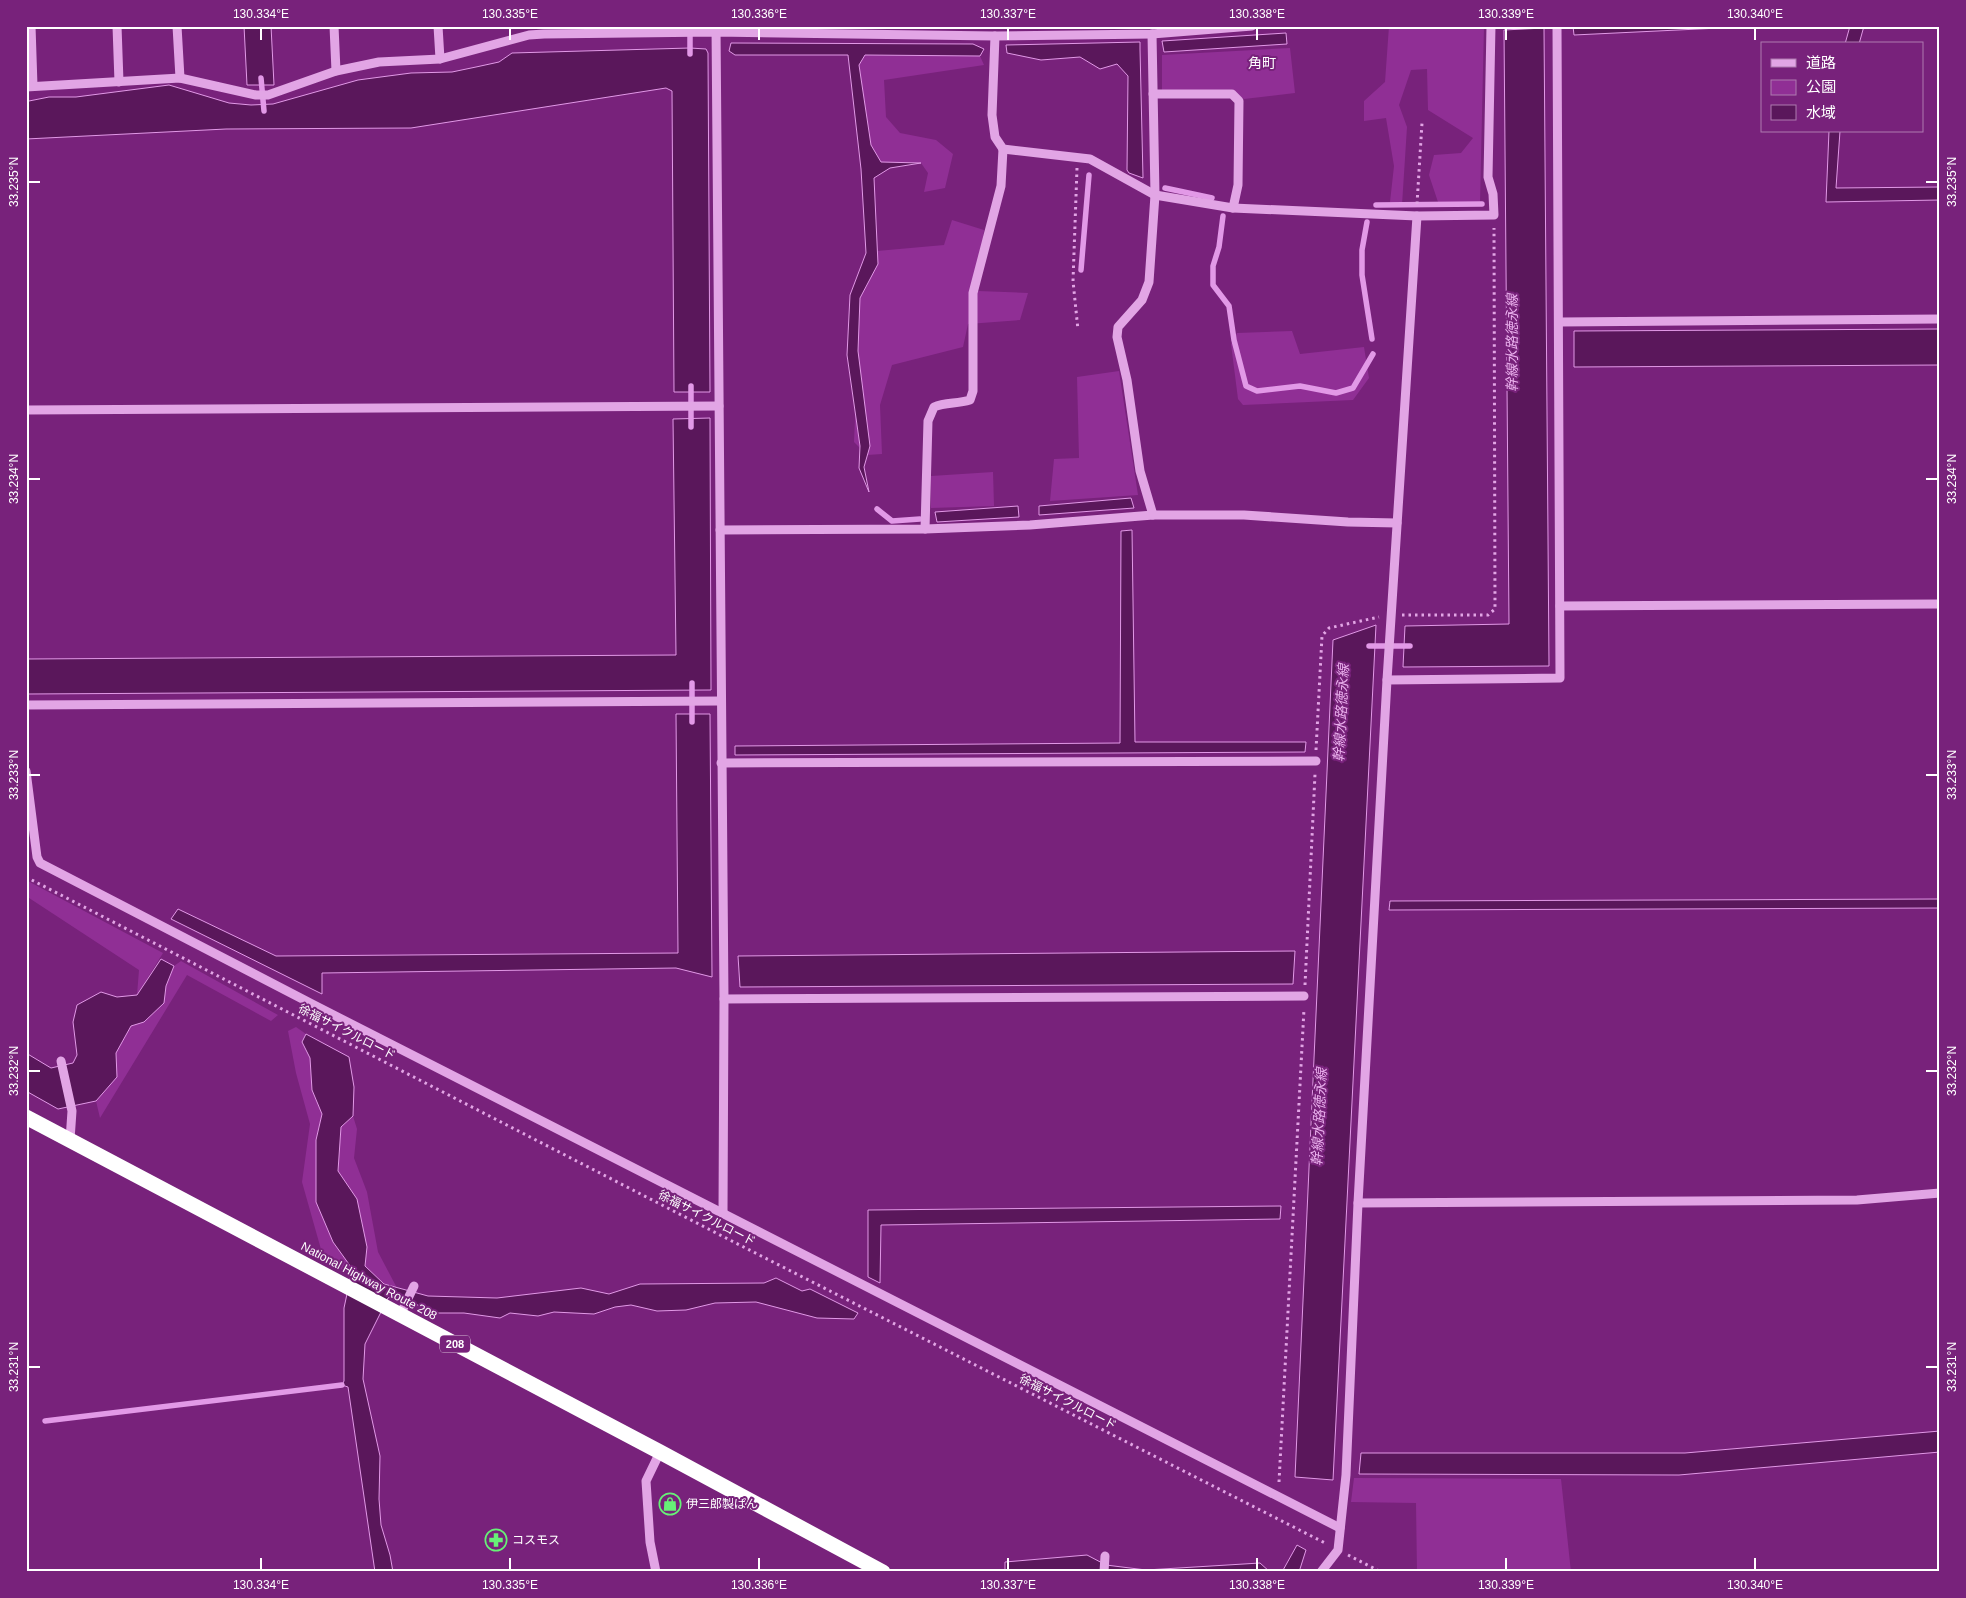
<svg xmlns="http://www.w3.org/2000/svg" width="1966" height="1598" font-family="Helvetica,'Noto Sans JP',sans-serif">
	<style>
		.green { fill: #902f95 }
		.water { fill: #5a175b; stroke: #e299e7 }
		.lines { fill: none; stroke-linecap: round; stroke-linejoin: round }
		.stream { stroke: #e299e7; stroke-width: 5.5 }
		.path { stroke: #e2a5e5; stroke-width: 3; stroke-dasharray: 2.5 4; stroke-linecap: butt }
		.minor { stroke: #e2a5e5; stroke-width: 9 }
		.highway { stroke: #fff; stroke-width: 15 }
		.ticks { fill: none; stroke: #fff; stroke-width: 2 }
		.labels { text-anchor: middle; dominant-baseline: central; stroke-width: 4; stroke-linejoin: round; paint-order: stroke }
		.shield { fill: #78227b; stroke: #d6bdd7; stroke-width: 1 }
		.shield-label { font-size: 11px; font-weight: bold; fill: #fff }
		.street-label { font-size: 12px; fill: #fff; stroke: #78227b }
		.poi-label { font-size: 12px; fill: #fff; stroke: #78227b; text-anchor: start }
		.neighbourhood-label { font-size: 14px; fill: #fff; stroke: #78227b }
		.water-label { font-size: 14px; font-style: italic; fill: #eab0ed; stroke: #78227b }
		.neatline { fill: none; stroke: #fff; stroke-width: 2 }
		.ticks-label { font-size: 12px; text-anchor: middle; fill: #fff }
	</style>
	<rect width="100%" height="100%" fill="#78227b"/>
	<g class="green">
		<polygon points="1389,26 1484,26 1480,203 1438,202 1429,175 1434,155 1461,153 1473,138 1428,110 1427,69 1411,70 1399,105 1407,127 1402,205 1390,202 1394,166 1386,118 1364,121 1364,101 1385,82"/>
		<polygon points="1290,48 1295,93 1244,99 1232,90 1162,90 1162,55"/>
		<polygon points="865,55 980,56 984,65 884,80 886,117 900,133 936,140 953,154 945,188 924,192 928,173 921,163 881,162 871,145 859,65"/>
		<polygon points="952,220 984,230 978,291 1028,293 1020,320 968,324 963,347 892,365 880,405 882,454 867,455 854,442 860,298 877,264 877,251 944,245"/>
		<polygon points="1292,331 1300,354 1364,347 1369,378 1353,400 1243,405 1238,399 1231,344 1237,333"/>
		<polygon points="1119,371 1138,495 1050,501 1054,459 1079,458 1077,377"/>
		<polygon points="993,472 994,506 931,508 931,476"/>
		<polygon points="26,880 163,953 137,995 139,970 26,896"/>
		<polygon points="181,961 278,1015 271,1021 187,975 100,1118 96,1101 117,1077 116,1053 131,1026 144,1022 163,1003 166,986 174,966"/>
		<polygon points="296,1027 306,1034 302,1042 310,1058 312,1090 322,1114 316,1140 333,1242 351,1267 351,1275 324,1260 302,1182 310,1124 296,1073 288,1031"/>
		<polygon points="353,1116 357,1129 354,1158 367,1192 378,1252 397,1288 384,1284 365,1266 367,1247 338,1172 341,1127"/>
		<polygon points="1354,1478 1561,1479 1571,1572 1417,1572 1416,1503 1351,1502"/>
	</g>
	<g class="water">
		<polygon points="244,26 271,26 274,85 247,85"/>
		<polygon points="1573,26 1761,26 1574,35"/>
		<polygon points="1850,26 1864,26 1859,44 1845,44"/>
		<polygon points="1544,28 1549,666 1403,667 1405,626 1509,624 1504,30"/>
		<polygon points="1286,33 1287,44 1164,52 1162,41"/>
		<polygon points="1140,42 1140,49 1143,178 1129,173 1127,170 1128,76 1117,64 1100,69 1080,57 1041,60 1007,53 1006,45"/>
		<polygon points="731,43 973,44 984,49 980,56 865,55 859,65 871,145 881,162 921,163 890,168 874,178 878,264 860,298 858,351 870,446 864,467 869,492 859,468 860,446 847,355 850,295 866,253 861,169 848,55 735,55 729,51"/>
		<polygon points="690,48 706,49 708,53 710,392 674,392 672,91 666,88 411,128 226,129 26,139 26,104 29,101 49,97 76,97 169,85 229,103 251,105 273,104 358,80 411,73 452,72 476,67 499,62 512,53"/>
		<polygon points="1829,131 1840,131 1836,188 1940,187 1940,200 1826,202"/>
		<polygon points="1940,329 1940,365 1574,367 1574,331"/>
		<polygon points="710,418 711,690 26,694 26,659 676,655 673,419"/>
		<polygon points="1131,498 1134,508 1039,515 1039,506"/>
		<polygon points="1018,506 1019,517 937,522 935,512"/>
		<polygon points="1132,530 1135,742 1306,742 1305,752 735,755 735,746 1120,743 1121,531"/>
		<polygon points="1376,625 1333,1480 1295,1477 1333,640"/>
		<polygon points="676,714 710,714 712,977 676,968 322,973 322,994 171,919 178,909 276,956 678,953"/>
		<polygon points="1940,899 1940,908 1389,910 1390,901"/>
		<polygon points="1295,951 1293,984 740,987 738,956"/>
		<polygon points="161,959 174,966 166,986 164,1003 144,1022 131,1026 116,1053 117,1077 96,1101 58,1109 26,1091 26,1053 51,1068 73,1063 77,1055 73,1022 77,1005 101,992 117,997 137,995"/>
		<polygon points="306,1034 349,1057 354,1087 353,1116 341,1127 338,1171 357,1199 367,1247 365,1266 384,1284 428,1296 497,1298 581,1288 609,1294 640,1284 764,1283 776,1278 802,1291 810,1289 858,1313 854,1319 817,1318 756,1302 715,1303 686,1310 657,1311 631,1305 615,1307 594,1314 554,1312 538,1316 510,1313 500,1318 464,1313 434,1313 395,1294 388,1298 365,1344 363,1379 380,1456 379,1499 381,1525 390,1555 393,1572 375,1572 348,1387 342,1385 344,1381 344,1308 351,1275 351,1267 333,1242 316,1202 316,1140 322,1114 312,1090 310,1058 302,1042"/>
		<polygon points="1281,1206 1280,1219 881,1225 880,1283 868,1277 868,1210"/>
		<polygon points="1940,1431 1940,1452 1679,1475 1359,1474 1361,1453 1685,1453"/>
		<polygon points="1297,1545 1306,1550 1299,1572 1282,1572"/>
		<polygon points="1087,1555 1106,1565 1146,1570 1260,1563 1270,1572 1005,1572 1005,1562"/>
	</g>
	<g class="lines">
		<g class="stream">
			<polyline points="690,26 690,54"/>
			<polyline points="261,78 264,111"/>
			<polyline points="1165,188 1212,198"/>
			<polyline points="1376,205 1482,204"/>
			<polyline points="1223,216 1219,247 1213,266 1213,285 1229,306 1234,340 1246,386 1257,391 1300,386 1336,393 1353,388 1373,354"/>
			<polyline points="1367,222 1362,250 1362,275 1372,339"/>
			<polyline points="1081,270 1089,175"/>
			<polyline points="691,386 691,427"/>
			<polyline points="877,509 892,521 920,519"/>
			<polyline points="1369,646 1410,646"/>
			<polyline points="692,683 692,722"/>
			<polyline points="45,1421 342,1385"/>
		</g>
		<g class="path">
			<polyline points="1077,168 1073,281 1078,330"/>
			<polyline points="1417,204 1422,123"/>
			<polyline points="1402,615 1488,615 1495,609 1494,228"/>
			<polyline points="1316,750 1322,636 1329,628 1379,617"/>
			<polyline points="26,877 722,1236 1327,1544"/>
			<polyline points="1305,985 1315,774"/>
			<polyline points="1279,1482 1304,1009"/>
			<polyline points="1348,1555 1381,1572"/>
		</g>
		<g class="minor">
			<polyline points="31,26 33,86"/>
			<polyline points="117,26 119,82"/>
			<polyline points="177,26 180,78"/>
			<polyline points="334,26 336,71"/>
			<polyline points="438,26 440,59"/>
			<polyline points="716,26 724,999 723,1213"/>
			<polyline points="1152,34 1155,195 1149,282 1142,300 1118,327 1117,337 1127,380 1140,471 1153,515"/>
			<polyline points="995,36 992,115 995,137 1003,149 1090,159 1155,195 1233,208 1417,216 1494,215 1493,194 1488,177 1491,26"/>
			<polyline points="26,87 180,78 256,95 268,95 336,71 379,62 440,59 529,35 544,34 716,32 995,36 1152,34 1252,26"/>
			<polyline points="1153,94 1232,94 1239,101 1238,185 1233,208"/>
			<polyline points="1560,322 1940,319"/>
			<polyline points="26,410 719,406"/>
			<path d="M 925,529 L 928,421 L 934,407 C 945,402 957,404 970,400 L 973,391 L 973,293 L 1001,186 L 1003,149"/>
			<polyline points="720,530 925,529 1030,525 1153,515 1244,515 1348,522 1397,523"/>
			<polyline points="1560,606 1940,604"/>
			<polyline points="1387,680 1417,216"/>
			<polyline points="26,705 721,701"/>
			<polyline points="721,763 1316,761"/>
			<polyline points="26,771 37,857 40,863 314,1005 1340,1528"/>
			<polyline points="724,999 1304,996"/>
			<polyline points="61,1061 72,1111 70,1140"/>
			<polyline points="1358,1203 1857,1200 1940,1193"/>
			<polyline points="400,1315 414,1286"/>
			<polyline points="656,1572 650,1542 646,1481 660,1452"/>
			<polyline points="1104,1572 1105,1556"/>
			<polyline points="1321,1572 1338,1550 1346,1475 1358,1203 1387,680 1560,678 1557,26"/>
		</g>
		<polyline class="highway" points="26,1117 660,1452 883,1572"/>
	</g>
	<path class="ticks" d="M 261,28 L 261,40M 510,28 L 510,40M 759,28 L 759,40M 1008,28 L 1008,40M 1257,28 L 1257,40M 1506,28 L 1506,40M 1755,28 L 1755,40M 28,182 L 40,182M 1926,182 L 1938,182M 28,479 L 40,479M 1926,479 L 1938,479M 28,775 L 40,775M 1926,775 L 1938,775M 28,1071 L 40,1071M 1926,1071 L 1938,1071M 28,1367 L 40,1367M 1926,1367 L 1938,1367M 261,1558 L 261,1570M 510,1558 L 510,1570M 759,1558 L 759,1570M 1008,1558 L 1008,1570M 1257,1558 L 1257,1570M 1506,1558 L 1506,1570M 1755,1558 L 1755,1570"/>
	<defs>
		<g id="shop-ring" transform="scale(1.125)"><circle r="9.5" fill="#78227b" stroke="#67f177" stroke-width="1.5"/><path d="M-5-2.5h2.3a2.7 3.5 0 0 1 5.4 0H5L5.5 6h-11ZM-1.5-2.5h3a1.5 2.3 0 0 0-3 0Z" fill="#67f177"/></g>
		<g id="pharmacy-ring" transform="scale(1.125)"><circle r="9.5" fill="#78227b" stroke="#67f177" stroke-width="1.5"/><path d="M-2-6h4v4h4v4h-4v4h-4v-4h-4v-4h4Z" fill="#67f177"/></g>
	</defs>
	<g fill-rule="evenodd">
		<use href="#shop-ring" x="670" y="1504"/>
		<use href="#pharmacy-ring" x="496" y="1540"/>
	</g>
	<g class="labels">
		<rect class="shield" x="440" y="1335.5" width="30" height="17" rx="4"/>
		<g class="shield-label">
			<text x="455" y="1344">208</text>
		</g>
		<g class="street-label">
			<text transform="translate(347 1032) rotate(27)">徐福サイクルロード</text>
			<text transform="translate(707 1218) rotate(27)">徐福サイクルロード</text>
			<text transform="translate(369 1281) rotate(28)">National Highway Route 208</text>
			<text transform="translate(1068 1402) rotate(27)">徐福サイクルロード</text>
		</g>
		<g class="poi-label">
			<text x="686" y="1504">伊三郎製ぱん</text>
			<text x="512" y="1540">コスモス</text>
		</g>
		<g class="neighbourhood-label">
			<text x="1262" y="63">角町</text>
		</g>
		<g class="water-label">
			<text transform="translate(1512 343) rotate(-90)">幹線水路徳永線</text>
			<text transform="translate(1341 713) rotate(-87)">幹線水路徳永線</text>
			<text transform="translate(1319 1117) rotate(-87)">幹線水路徳永線</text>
		</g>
	</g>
	<rect width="1966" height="1598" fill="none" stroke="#78227b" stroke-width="55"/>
	<rect x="1761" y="42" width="162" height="90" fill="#78227b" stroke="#ae7ab0"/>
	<rect x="1771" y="59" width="25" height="8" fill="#e2a5e5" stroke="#ae7ab0"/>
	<text x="1806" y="68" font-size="15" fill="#ffffff">道路</text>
	<rect x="1771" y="80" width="25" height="15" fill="#902f95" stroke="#ae7ab0"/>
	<text x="1806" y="92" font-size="15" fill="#ffffff">公園</text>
	<rect x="1771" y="105" width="25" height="15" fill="#5a175b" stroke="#ae7ab0"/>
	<text x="1806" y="118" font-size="15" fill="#ffffff">水域</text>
	<rect x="28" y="28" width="1910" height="1542" class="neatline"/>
	<g class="ticks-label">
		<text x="261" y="18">130.334°E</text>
		<text x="510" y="18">130.335°E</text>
		<text x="759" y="18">130.336°E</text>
		<text x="1008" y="18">130.337°E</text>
		<text x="1257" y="18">130.338°E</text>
		<text x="1506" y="18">130.339°E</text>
		<text x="1755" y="18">130.340°E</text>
		<text transform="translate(14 182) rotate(-90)" y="4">33.235°N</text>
		<text transform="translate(1952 182) rotate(-90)" y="4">33.235°N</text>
		<text transform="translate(14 479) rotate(-90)" y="4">33.234°N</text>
		<text transform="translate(1952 479) rotate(-90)" y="4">33.234°N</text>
		<text transform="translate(14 775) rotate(-90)" y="4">33.233°N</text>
		<text transform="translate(1952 775) rotate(-90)" y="4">33.233°N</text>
		<text transform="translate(14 1071) rotate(-90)" y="4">33.232°N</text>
		<text transform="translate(1952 1071) rotate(-90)" y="4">33.232°N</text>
		<text transform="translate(14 1367) rotate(-90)" y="4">33.231°N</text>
		<text transform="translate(1952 1367) rotate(-90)" y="4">33.231°N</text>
		<text x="261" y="1589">130.334°E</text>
		<text x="510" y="1589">130.335°E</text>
		<text x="759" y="1589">130.336°E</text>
		<text x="1008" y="1589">130.337°E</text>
		<text x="1257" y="1589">130.338°E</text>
		<text x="1506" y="1589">130.339°E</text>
		<text x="1755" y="1589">130.340°E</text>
	</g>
</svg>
